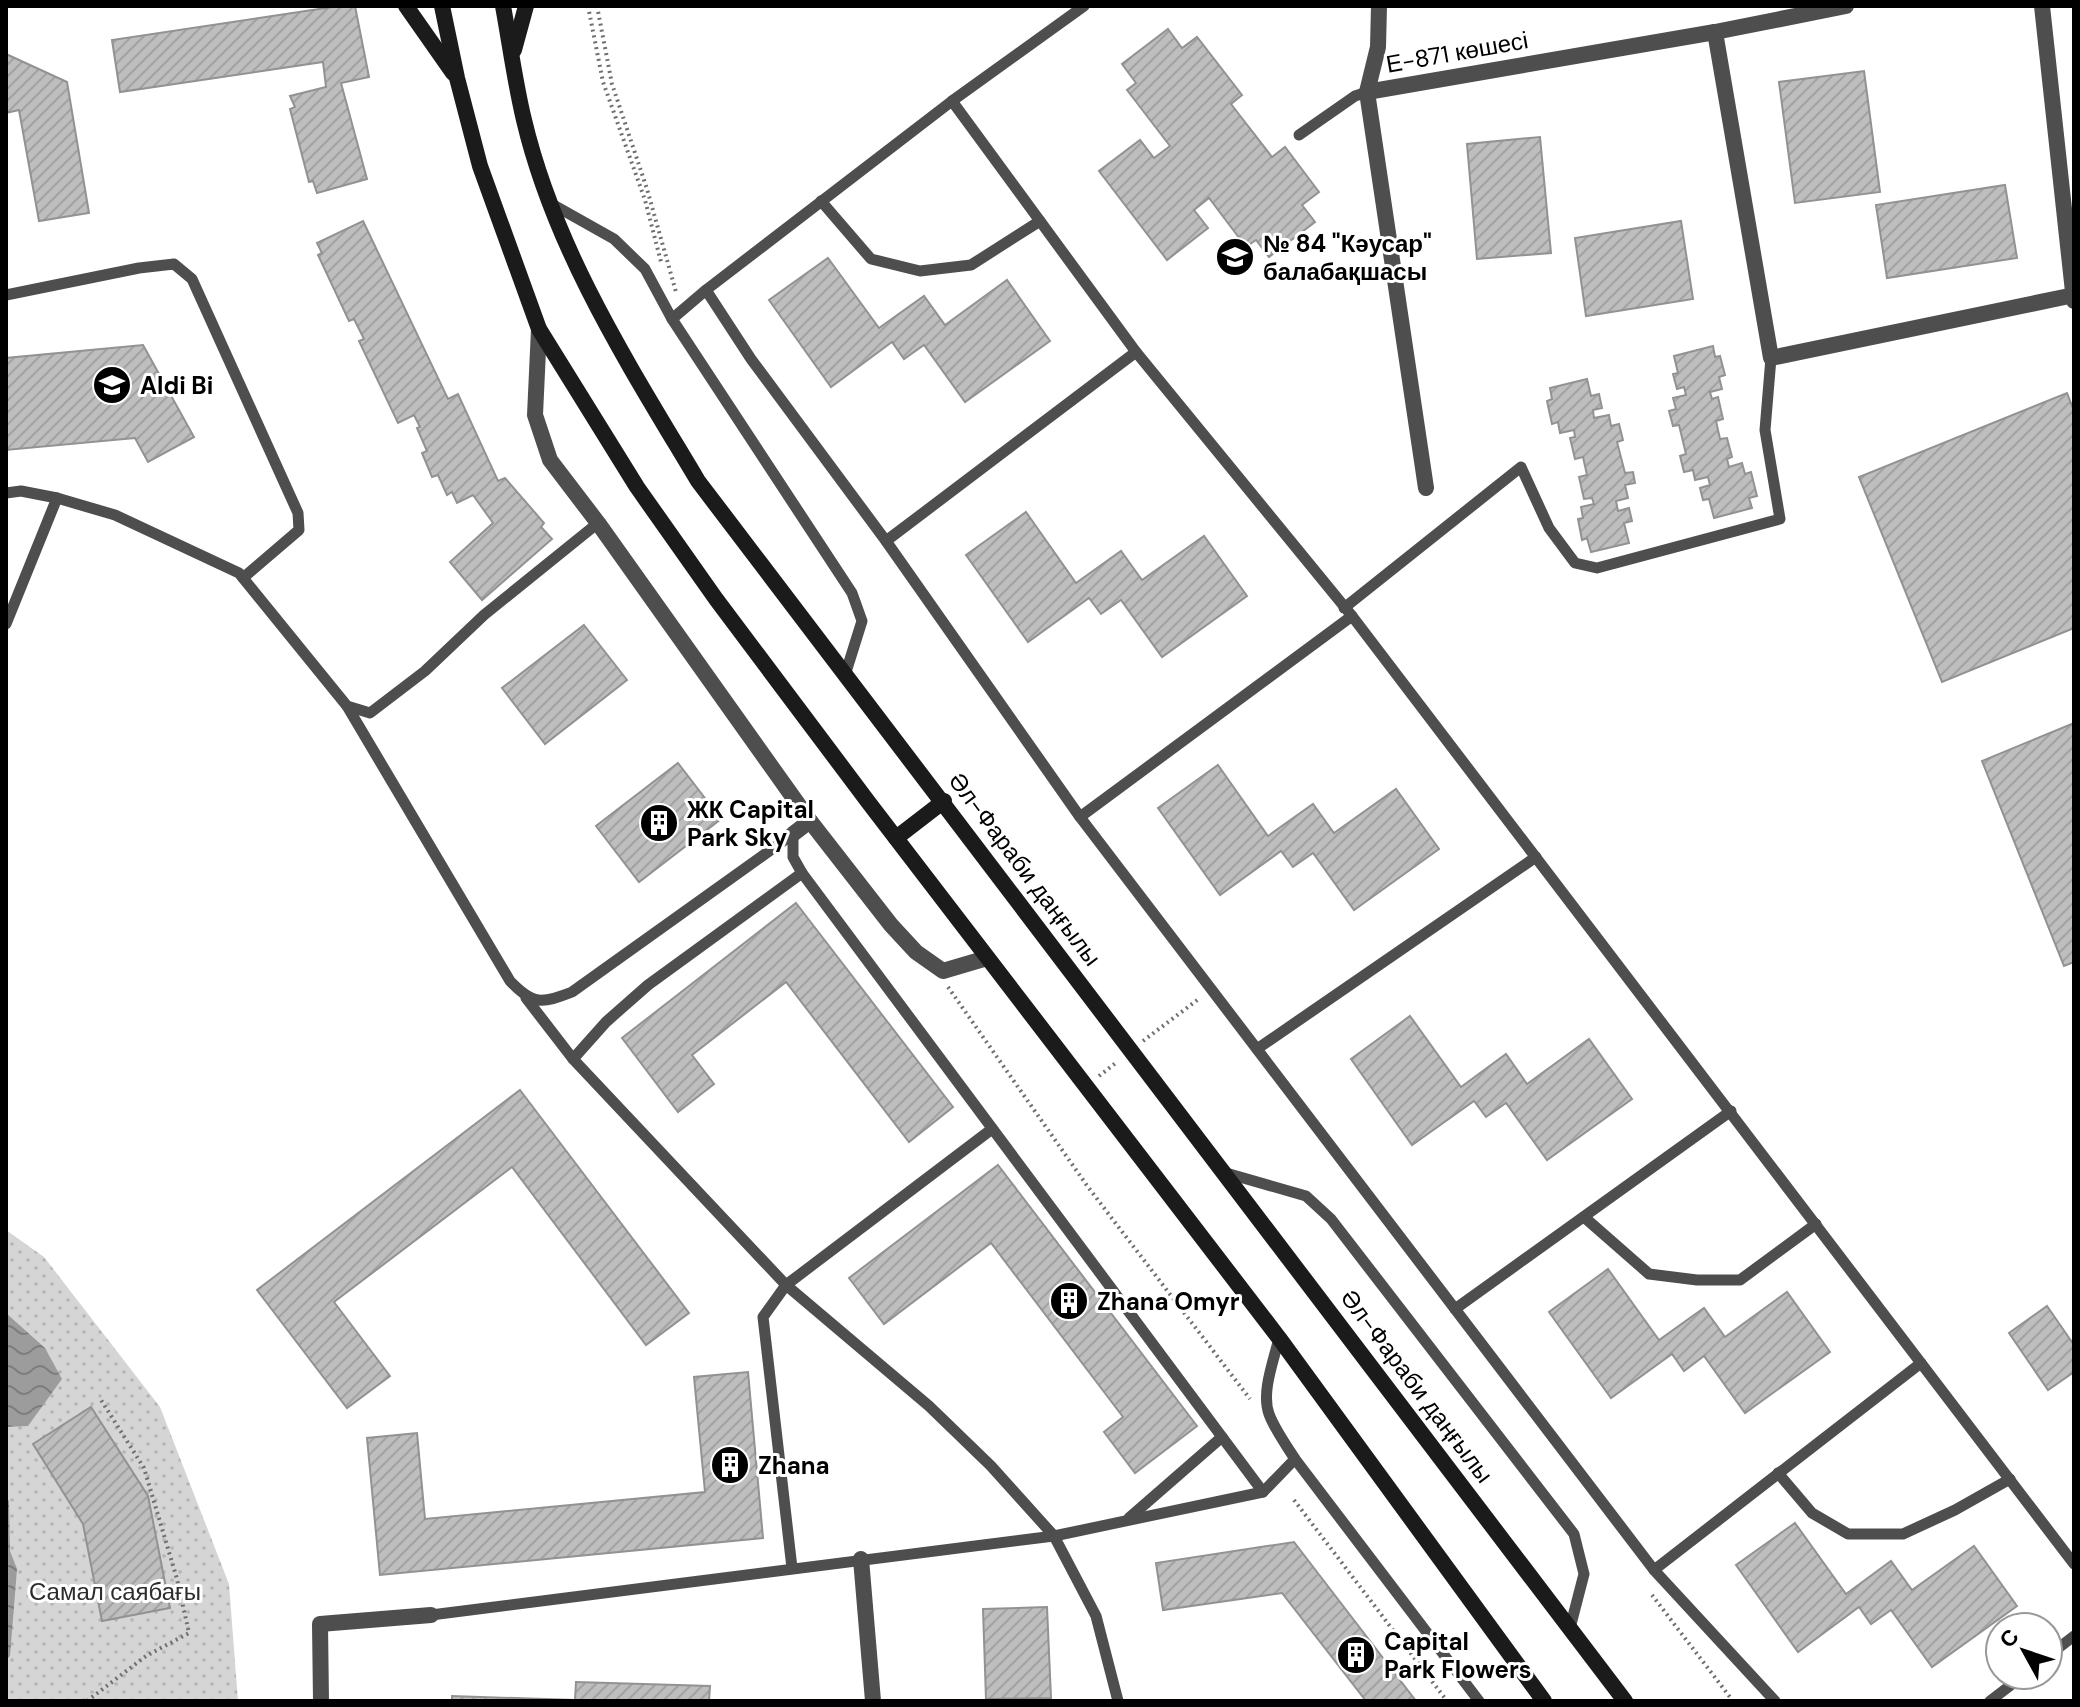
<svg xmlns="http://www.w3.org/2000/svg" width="2080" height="1707" font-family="'DM Sans',sans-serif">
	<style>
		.grass { fill: url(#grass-dots) }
		.water { fill: url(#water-waves) }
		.building { fill: url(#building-hatch); stroke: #929292; stroke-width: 2 }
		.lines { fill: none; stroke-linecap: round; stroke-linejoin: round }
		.path { stroke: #707070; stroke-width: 4; stroke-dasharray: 2 4; stroke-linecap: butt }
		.lane { stroke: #4e4e4e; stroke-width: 11 }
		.street { stroke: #4e4e4e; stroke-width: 16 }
		.secondary { stroke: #1b1b1b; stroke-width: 16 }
		.labels { text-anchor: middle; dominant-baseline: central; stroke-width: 6; stroke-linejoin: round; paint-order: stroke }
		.street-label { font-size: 24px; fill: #000; stroke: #fff }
		.poi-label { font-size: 24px; font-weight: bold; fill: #000; stroke: #fff; text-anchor: start }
		.park-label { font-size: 24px; fill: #2c2c2c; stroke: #fff }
	</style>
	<defs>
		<pattern id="grass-dots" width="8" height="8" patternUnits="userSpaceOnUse" patternTransform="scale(2)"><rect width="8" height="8" fill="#d5d5d5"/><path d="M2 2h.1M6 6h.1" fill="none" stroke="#b5b5b5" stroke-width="1.8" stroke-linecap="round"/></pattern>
		<pattern id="water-waves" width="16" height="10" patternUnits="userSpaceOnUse" patternTransform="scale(2)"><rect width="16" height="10" fill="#9c9c9c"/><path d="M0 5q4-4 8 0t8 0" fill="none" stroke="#7d7d7d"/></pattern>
		<pattern id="building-hatch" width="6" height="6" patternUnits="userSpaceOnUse" patternTransform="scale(2)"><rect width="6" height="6" fill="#bebebe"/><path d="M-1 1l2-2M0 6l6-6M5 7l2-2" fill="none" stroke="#a2a2a2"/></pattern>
	</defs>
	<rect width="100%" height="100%" fill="#fff"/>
	<polygon class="grass" points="6,1230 44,1257 160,1407 229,1584 238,1701 6,1701"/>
	<g class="water">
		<polygon points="6,1313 45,1348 62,1379 28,1426 6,1427"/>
		<polygon points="6,1496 9,1501 10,1551 17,1569 10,1656 6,1660"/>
	</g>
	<g class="building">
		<polygon points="339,6 355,6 369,77 341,83 367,179 317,193 313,181 309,182 290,109 295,107 290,96 326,87 323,62 120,92 112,40"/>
		<polygon points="1168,29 1182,48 1197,37 1242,95 1231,104 1272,157 1285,147 1319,192 1302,205 1315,222 1269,257 1256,240 1246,247 1209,198 1194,210 1208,228 1167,260 1099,171 1140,140 1154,158 1170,146 1127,90 1136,83 1122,64"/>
		<polygon points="6,54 67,82 89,213 39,221 19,110 6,113"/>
		<polygon points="1864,71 1880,192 1795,203 1779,82"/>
		<polygon points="1540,137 1551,253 1477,259 1467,144"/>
		<polygon points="2005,185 2017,258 1887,278 1876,205"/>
		<polygon points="363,221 448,399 458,394 498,481 505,478 544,523 541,527 552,539 482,600 450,562 493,523 473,495 457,503 452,492 447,495 438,475 432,477 422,453 427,451 417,428 420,427 414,415 398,423 359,341 364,339 354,319 349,321 318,255 322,253 317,243"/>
		<polygon points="1681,221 1693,299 1586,316 1575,238"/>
		<polygon points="828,258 879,328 924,296 945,325 1007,280 1050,341 965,402 924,345 904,359 892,342 831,387 769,300"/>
		<polygon points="143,345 194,437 148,462 135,438 6,450 6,358"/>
		<polygon points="1713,346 1715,357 1720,356 1725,375 1719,377 1722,389 1710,392 1712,399 1718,397 1723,419 1716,421 1720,439 1727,438 1732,457 1727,459 1729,467 1742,463 1745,474 1751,472 1757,496 1749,498 1752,508 1714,518 1709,499 1703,500 1700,488 1710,485 1708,477 1695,480 1693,470 1684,472 1680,456 1686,454 1679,425 1673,426 1669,411 1676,409 1673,398 1686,395 1684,387 1677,389 1673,374 1678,373 1674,356"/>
		<polygon points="1587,379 1591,396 1599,394 1602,408 1593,410 1594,418 1609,415 1611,426 1619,424 1623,440 1617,442 1625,473 1633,472 1635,483 1625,485 1628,498 1616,501 1618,511 1629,508 1632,521 1624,523 1629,543 1591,552 1587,538 1582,540 1578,519 1583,518 1581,507 1594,504 1592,498 1584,499 1579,477 1587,475 1583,457 1575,459 1570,438 1575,437 1574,430 1560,433 1558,422 1552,424 1547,401 1552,399 1550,388"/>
		<polygon points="2067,393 2074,411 2074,628 1942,682 1859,477"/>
		<polygon points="1026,512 1076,583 1121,551 1142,580 1204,536 1247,596 1162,657 1121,600 1101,614 1089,598 1028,642 966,555"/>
		<polygon points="584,625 627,680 545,744 502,688"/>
		<polygon points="2074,723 2074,962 2064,966 1982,761"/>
		<polygon points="678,763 721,819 639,882 596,826"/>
		<polygon points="1218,765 1268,836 1313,804 1334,833 1396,789 1439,849 1354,910 1313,853 1293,867 1281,851 1220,895 1158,808"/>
		<polygon points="796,903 953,1107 909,1142 786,982 692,1055 714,1084 678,1112 622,1038"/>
		<polygon points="1410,1016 1461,1087 1506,1054 1527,1084 1589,1039 1632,1099 1547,1160 1506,1103 1486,1117 1474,1101 1412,1145 1351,1059"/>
		<polygon points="520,1090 689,1313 646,1345 512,1167 334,1302 390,1376 347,1408 257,1290"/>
		<polygon points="998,1165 1197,1426 1135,1473 1104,1432 1123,1417 991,1243 884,1324 849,1278"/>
		<polygon points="1608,1269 1659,1340 1704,1308 1725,1337 1787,1292 1830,1352 1745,1413 1704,1356 1684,1371 1672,1354 1611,1398 1549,1312"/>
		<polygon points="2047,1306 2074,1345 2074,1372 2048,1390 2009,1333"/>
		<polygon points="748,1372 763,1538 380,1575 367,1438 417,1433 425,1519 705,1492 694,1377"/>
		<polygon points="91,1407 148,1496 170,1608 102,1621 83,1524 33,1444"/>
		<polygon points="1795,1523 1846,1594 1891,1561 1912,1590 1974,1546 2017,1606 1932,1667 1891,1610 1871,1624 1859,1607 1798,1652 1736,1565"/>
		<polygon points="1294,1542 1416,1701 1366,1701 1282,1593 1163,1610 1156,1563"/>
		<polygon points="1047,1607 1051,1698 986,1699 983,1609"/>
		<polygon points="576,1682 710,1686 709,1701 452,1701 452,1696 575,1700"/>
	</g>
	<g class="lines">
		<g class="path">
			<polyline points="588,6 603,82 645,200 661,262"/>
			<polyline points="597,6 612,84 647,189 676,292"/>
			<polyline points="948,987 1088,1187 1250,1399"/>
			<polyline points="1143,1041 1200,998"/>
			<polyline points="1099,1076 1117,1062"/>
			<polyline points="1294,1500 1447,1701"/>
			<polyline points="1652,1595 1733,1701"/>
			<polyline points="87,1701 146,1656 189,1633 177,1579 144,1468 101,1400"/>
		</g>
		<g class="lane">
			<polyline points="952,101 1136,352 1352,616 2074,1564"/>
			<polyline points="1299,135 1355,96 1367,92"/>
			<polyline points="821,201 871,259 920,271 971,265 1040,221"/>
			<polyline points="550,203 614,239 645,269 672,319 852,593 862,621 846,672"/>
			<polyline points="706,290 751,359 886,541 1080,817 1654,1570 1775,1701"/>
			<polyline points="6,295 139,268 174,264 192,279 298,513 299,530 243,578"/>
			<polyline points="672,319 706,290 952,101 1084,6"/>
			<polyline points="6,493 21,491 57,498 6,624"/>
			<polyline points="57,498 115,515 239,573 347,706 370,713 425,671 484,615 598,523"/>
			<polyline points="886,541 1136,352"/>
			<polyline points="1344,608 1521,467 1549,528 1575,563 1597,568 1780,519 1765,430 1771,358"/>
			<path d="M 347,706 L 510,981 C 533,1005 542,1004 572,992 L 793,834"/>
			<polyline points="1080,817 1352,616"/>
			<polyline points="793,834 793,857 802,873 1263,1492"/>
			<polyline points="802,873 648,985 606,1022 573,1059 786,1285 929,1406 991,1466 1054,1536 1096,1616 1118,1701"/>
			<polyline points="526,998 573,1059"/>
			<polyline points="1257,1049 1536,857"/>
			<polyline points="1226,1173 1306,1196 1331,1219 1574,1534 1584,1574 1570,1628"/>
			<polyline points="1584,1217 1649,1274 1697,1280 1740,1280 1816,1224"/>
			<polyline points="1455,1309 1731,1111"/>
			<path d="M 1279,1338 C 1274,1360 1261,1392 1269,1414 C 1275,1430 1286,1445 1295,1459 L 1479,1701"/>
			<polyline points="1778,1473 1812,1513 1848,1534 1903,1534 1955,1510 2010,1479"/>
			<polyline points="1129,1518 1222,1437"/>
			<polyline points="792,1568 763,1317 786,1285 992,1129"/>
			<polyline points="1654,1570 1921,1363"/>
			<polyline points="431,1615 1054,1536 1263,1492 1295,1459"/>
			<polyline points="2048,1656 2074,1636"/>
			<polyline points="1990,1701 2024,1675"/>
		</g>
		<g class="street">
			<polyline points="1379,6 1378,47 1367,92 1426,488"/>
			<polyline points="2042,6 2074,301"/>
			<polyline points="1715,32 1771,358 2074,295"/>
			<polyline points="1367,92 1715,32 1846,6"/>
			<polyline points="539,329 535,415 550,460 598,523 810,821 891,925 916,952 943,971 987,958"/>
			<polyline points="793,834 810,821"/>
			<polyline points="861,1559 873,1701"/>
			<polyline points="321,1701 320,1624 431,1615"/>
		</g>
		<g class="secondary">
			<polyline points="406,6 453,73"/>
			<polyline points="442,6 457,78 480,166 539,329 637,487 716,599 869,803 1279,1338 1544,1701"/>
			<path d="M 503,6 C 510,44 515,83 524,120 C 555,251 630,367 698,481 L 1625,1701"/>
			<polyline points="514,50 526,6"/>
			<polyline points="896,838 944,801"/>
		</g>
	</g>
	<defs>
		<g id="school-disc" transform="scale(2)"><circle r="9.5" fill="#000" stroke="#fff"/><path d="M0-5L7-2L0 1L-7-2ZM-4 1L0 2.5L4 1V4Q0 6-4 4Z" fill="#fff"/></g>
		<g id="building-disc" transform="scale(2)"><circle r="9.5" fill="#000" stroke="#fff"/><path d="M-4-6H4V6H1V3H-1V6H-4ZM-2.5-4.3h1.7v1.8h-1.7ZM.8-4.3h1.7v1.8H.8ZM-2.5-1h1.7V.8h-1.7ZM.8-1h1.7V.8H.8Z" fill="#fff"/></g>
	</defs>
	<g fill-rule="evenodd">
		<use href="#school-disc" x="1235" y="257"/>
		<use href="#school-disc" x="112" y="385"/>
		<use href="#building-disc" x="659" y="823"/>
		<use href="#building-disc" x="1069" y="1301"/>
		<use href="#building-disc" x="730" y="1465"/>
		<use href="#building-disc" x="1356" y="1655"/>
	</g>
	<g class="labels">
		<g class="street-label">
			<text transform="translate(1457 52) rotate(-10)">Е-871 көшесі</text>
			<text transform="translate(1025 869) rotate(53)">Әл-Фараби даңғылы</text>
			<text transform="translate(1417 1386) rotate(53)">Әл-Фараби даңғылы</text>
		</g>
		<g class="poi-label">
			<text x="1263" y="243">№ 84 "Кәусар"<tspan x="1263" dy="28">балабақшасы</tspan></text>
			<text x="140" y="385">Aldi Bi</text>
			<text x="687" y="809">ЖК Capital<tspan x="687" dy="28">Park Sky</tspan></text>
			<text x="1097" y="1301">Zhana Omyr</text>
			<text x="758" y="1465">Zhana</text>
			<text x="1384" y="1641">Capital<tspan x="1384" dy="28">Park Flowers</tspan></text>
		</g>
		<g class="park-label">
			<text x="115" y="1591">Самал саябағы</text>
		</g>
	</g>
	<rect width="2080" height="1707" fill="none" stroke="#000000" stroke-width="16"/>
	<g transform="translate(2024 1651) rotate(310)"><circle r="38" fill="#ffffff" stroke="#999999" stroke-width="2"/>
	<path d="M0-6L14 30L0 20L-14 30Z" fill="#000000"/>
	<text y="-12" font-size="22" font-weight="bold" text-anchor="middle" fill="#000000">С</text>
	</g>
</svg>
